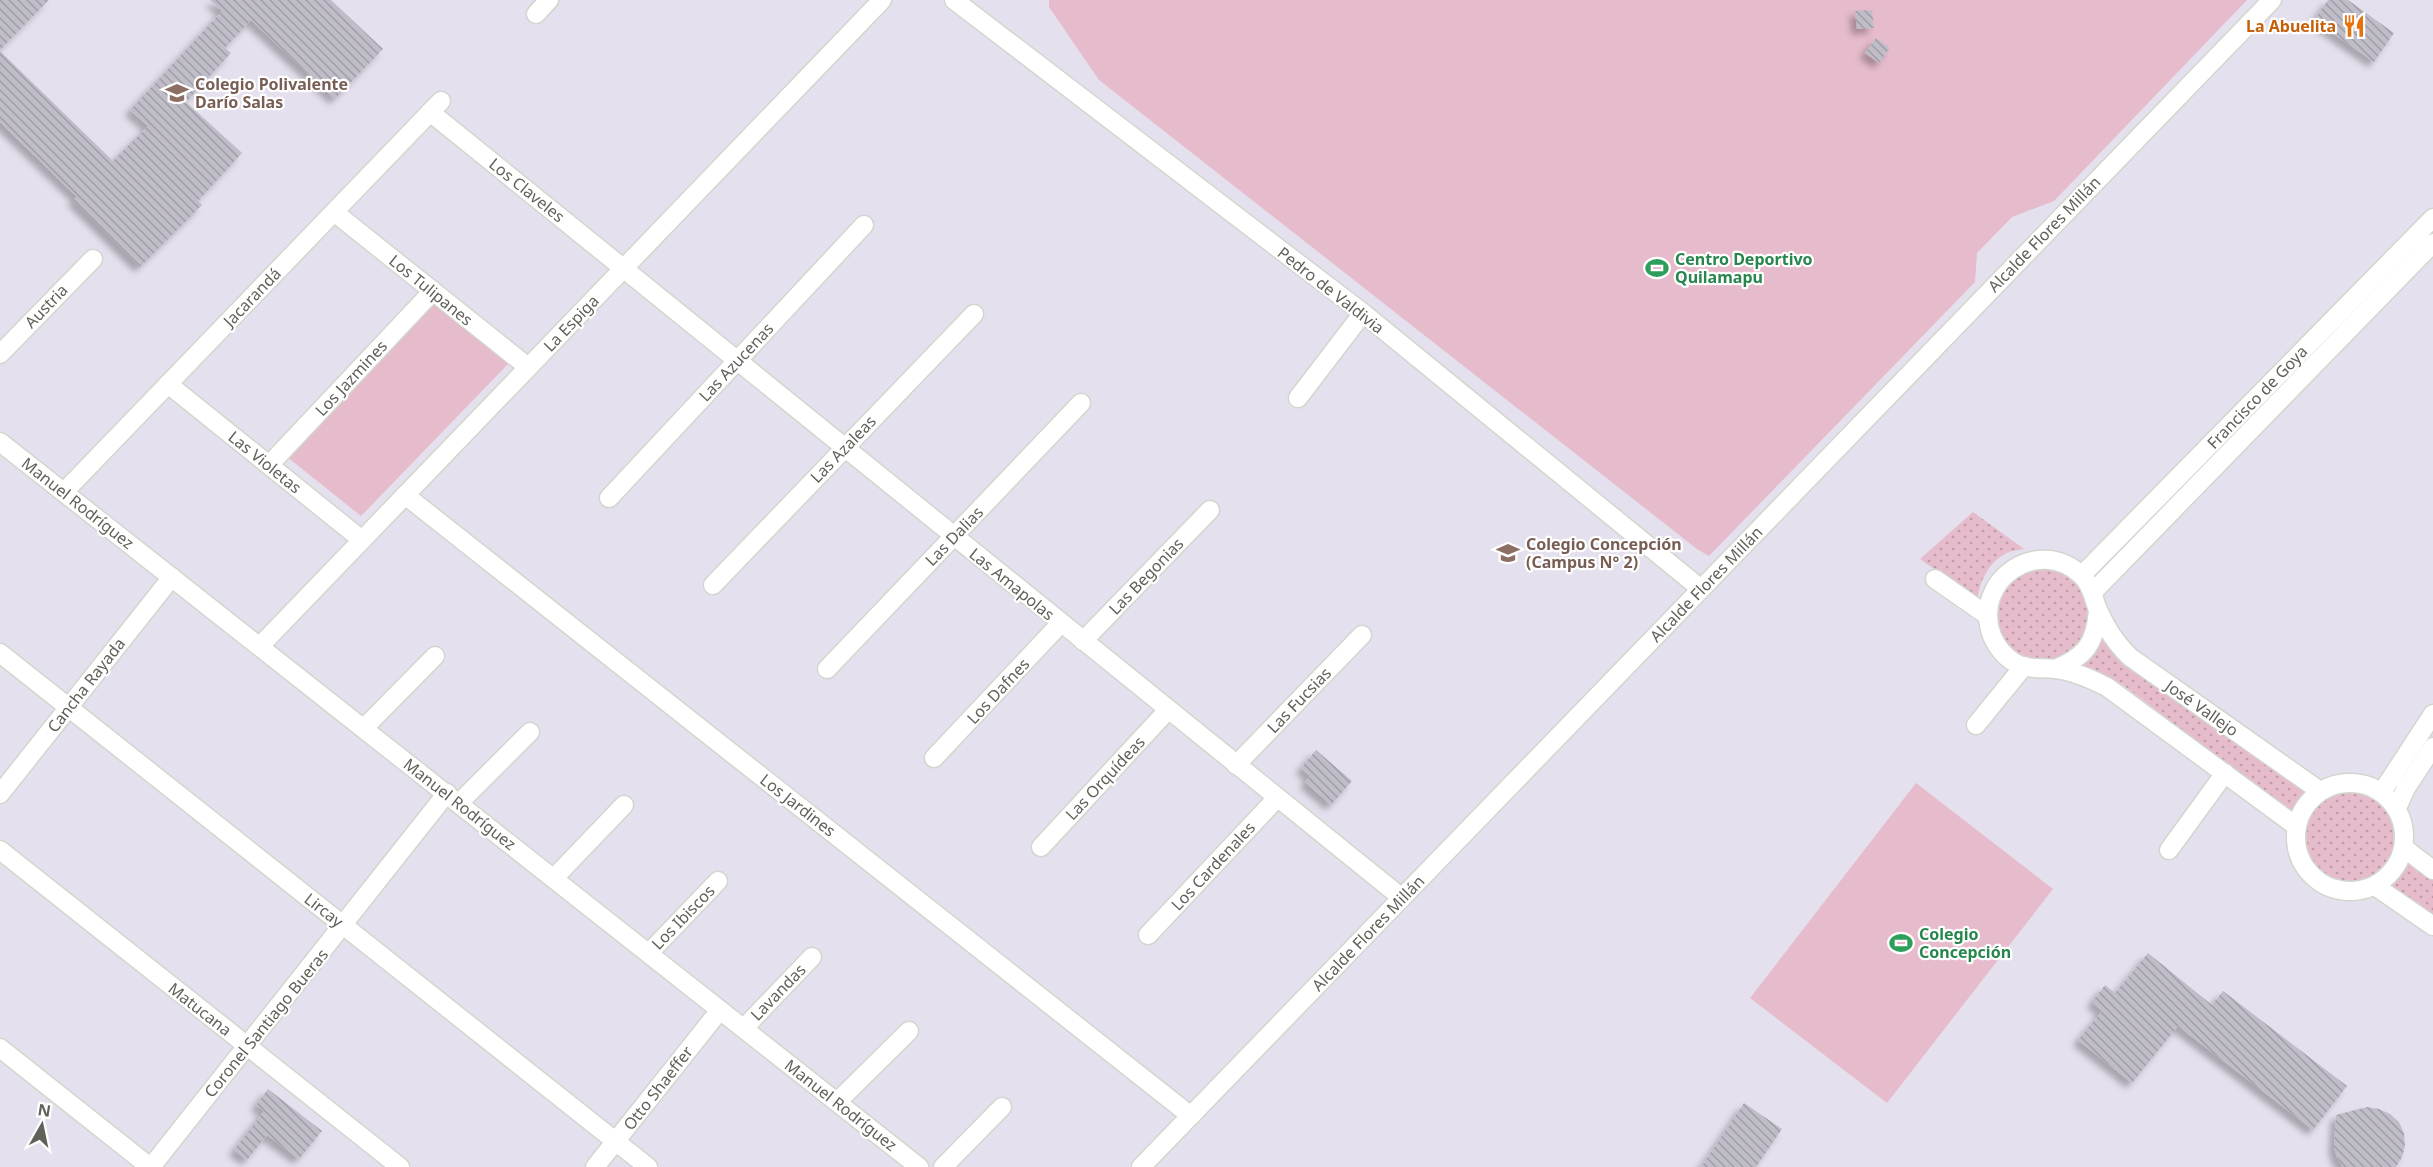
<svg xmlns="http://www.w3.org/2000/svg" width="2433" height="1167" font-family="'Noto Sans',sans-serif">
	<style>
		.grass { fill: url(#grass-dots) }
		.park { fill: #e6bbcb }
		.building { fill: url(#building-back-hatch); filter: url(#shadow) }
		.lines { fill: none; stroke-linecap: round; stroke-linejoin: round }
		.minor-casing { stroke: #d3d6ce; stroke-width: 21 }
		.minor { stroke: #fff; stroke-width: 18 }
		.labels { text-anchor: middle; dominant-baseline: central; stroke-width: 4.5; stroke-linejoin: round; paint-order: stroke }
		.food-label { font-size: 16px; font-weight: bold; fill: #c56008; stroke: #fff; text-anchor: end }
		.education-label { font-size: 16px; font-weight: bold; fill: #785e54; stroke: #fff; text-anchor: start }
		.street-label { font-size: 16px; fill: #606259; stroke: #fff }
		.leisure-label { font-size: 16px; font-weight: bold; fill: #27864d; stroke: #fff; text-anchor: start }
	</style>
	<defs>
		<pattern id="grass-dots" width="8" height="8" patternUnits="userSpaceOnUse" patternTransform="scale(1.5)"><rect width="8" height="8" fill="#e6bbcb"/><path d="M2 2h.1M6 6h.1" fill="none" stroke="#be9ba8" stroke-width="1.8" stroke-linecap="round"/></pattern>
		<pattern id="building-back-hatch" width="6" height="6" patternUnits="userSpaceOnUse" patternTransform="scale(1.5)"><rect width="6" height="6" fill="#c0bdc8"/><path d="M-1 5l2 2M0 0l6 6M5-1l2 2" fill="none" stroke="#9f9da5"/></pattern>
		<filter id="shadow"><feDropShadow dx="-5.5" dy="5.5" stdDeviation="3" flood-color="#0004"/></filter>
	</defs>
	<rect width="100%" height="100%" fill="#e5e0ed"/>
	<g class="grass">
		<path d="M 1973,512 L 2024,549 C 2018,550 2010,551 2005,554 C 1989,562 1978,584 1978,600 L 1920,559 Z"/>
		<path d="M 2042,565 C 2082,572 2080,583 2093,618 C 2087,628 2081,648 2072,655 C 2028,687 1970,627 2005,584 C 2012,575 2031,570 2042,565 Z"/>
		<polygon points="2102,622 2113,643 2316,792 2297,817 2123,685 2092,668 2069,665"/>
		<circle cx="2350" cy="838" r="50"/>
		<polygon points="2412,858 2433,874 2433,921 2388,888"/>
	</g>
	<g class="park">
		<polygon points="1049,0 2247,0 2054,201 2012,217 1977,253 1975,282 1709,556 1697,549 1099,80 1049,7"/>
		<polygon points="434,304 508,364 361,516 286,456"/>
		<polygon points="1916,783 2053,889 1887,1103 1750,998"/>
	</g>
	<g class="building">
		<polygon points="0,0 49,0 0,50"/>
		<polygon points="210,0 331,0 383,49 335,99 251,20 225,48 231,53 186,102 242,153 198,201 202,205 140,267 73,200 77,197 0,122 0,51 113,161 148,126 130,110 222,11"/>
		<polygon points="2328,0 2348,0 2394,33 2374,62 2314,20"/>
		<polygon points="1872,10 1874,28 1857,29 1855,11"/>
		<polygon points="1876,38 1890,48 1879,63 1865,53"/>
		<polygon points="1316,750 1352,781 1331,805 1305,782 1310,776 1301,768"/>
		<polygon points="2148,953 2212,1005 2223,991 2347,1086 2313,1130 2178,1026 2132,1083 2078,1040 2102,1011 2092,1002 2105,985 2115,993"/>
		<polygon points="268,1089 322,1131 299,1159 267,1135 247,1160 234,1150 264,1111 256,1105"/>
		<polygon points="1744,1103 1782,1129 1756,1167 1701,1167"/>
		<polygon points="2367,1107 2379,1109 2390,1114 2399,1122 2404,1133 2405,1146 2402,1157 2396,1167 2343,1167 2337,1158 2334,1147 2336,1115"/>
	</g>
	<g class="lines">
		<g class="minor-casing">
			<g id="minor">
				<polyline points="954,0 1363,313 1701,589"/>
				<polyline points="536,14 549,0"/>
				<polyline points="430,112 1402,898"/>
				<polyline points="334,212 528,367"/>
				<polyline points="0,354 93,259"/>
				<polyline points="168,384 362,540"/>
				<polyline points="1298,398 1363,313"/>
				<polyline points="0,442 919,1167"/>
				<polyline points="269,465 433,291"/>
				<polyline points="64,492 441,101"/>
				<polyline points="405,495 1191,1116"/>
				<polyline points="609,498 864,225"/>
				<polyline points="2082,575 2433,218"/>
				<polyline points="1935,579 1988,616"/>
				<polyline points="713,585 974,314"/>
				<polyline points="2093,592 2433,243"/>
				<polyline points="1083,641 1210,510"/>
				<polyline points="260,646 882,0"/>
				<polyline points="0,653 648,1167"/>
				<polyline points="827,669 1081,403"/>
				<path d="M 2055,669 C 2085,657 2095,644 2098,611"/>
				<polyline points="1976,725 2024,666"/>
				<polyline points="364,728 435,656"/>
				<polyline points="934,758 1061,623"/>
				<polyline points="1236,765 1362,635"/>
				<circle cx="2350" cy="837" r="54"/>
				<polyline points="2382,792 2433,714"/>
				<polyline points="0,794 172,577"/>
				<polyline points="459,803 530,732"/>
				<polyline points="2397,808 2406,788 2433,747"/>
				<path d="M 2296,826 L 2107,687 C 2091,679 2074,671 2056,669 C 2040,667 2026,671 2012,661 C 2003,655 1996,645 1992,636 C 1971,580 2039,534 2082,576 C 2093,586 2093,600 2099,612 C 2108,631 2115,642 2130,657 L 2320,791"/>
				<polyline points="1041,847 1168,710"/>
				<polyline points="2404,848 2433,870"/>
				<polyline points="0,850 400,1167"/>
				<polyline points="2169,850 2225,773"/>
				<polyline points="554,878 624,805"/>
				<polyline points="2375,886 2433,926"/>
				<polyline points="1148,935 1277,798"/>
				<polyline points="649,953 718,881"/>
				<polyline points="744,1028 812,957"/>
				<polyline points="0,1048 150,1167"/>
				<polyline points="837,1102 909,1031"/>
				<polyline points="151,1167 447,793"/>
				<polyline points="595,1167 720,1010"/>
				<polyline points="943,1167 1002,1107"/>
				<polyline points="1141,1167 2272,0"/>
			</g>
		</g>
		<use href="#minor" class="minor"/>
	</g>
	<defs>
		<g id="restaurant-bare" transform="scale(1.8)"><path d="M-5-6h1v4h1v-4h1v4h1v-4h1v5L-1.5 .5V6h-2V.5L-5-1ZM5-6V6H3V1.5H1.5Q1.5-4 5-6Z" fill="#e8710a" stroke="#fff" stroke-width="2.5" paint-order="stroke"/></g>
		<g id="school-bare" transform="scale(1.8)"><path d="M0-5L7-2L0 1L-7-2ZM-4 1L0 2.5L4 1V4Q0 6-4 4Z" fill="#8d6e63" stroke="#fff" stroke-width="2.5" paint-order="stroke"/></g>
		<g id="stadium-bare" transform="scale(1.8)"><path d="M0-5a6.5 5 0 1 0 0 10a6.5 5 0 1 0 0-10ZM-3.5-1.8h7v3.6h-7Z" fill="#2e9e5b" stroke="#fff" stroke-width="2.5" paint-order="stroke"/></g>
	</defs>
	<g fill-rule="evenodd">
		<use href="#restaurant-bare" x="2354" y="26"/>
		<use href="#school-bare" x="177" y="93"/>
		<use href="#stadium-bare" x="1657" y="268"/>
		<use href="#school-bare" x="1508" y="553"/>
		<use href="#stadium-bare" x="1901" y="943"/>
	</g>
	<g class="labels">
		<g class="food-label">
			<text x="2336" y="26">La Abuelita</text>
		</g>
		<g class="education-label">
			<text x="195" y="84">Colegio Polivalente<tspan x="195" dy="18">Darío Salas</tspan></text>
			<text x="1526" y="544">Colegio Concepción<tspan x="1526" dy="18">(Campus N° 2)</tspan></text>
		</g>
		<g class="street-label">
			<text transform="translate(527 190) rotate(39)">Los Claveles</text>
			<text transform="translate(2044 234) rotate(-46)">Alcalde Flores Millán</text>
			<text transform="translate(431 290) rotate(39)">Los Tulipanes</text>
			<text transform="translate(1331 290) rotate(38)">Pedro de Valdivia</text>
			<text transform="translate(252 297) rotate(-46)">Jacarandá</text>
			<text transform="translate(46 306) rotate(-46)">Austria</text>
			<text transform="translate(571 323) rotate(-46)">La Espiga</text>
			<text transform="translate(736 362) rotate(-47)">Las Azucenas</text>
			<text transform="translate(351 378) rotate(-47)">Los Jazmines</text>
			<text transform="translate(2257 397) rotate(-46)">Francisco de Goya</text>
			<text transform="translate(843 449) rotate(-46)">Las Azaleas</text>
			<text transform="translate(265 462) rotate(39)">Las Violetas</text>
			<text transform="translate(78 503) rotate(38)">Manuel Rodríguez</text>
			<text transform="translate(954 536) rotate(-46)">Las Dalias</text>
			<text transform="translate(1146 576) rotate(-46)">Las Begonias</text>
			<text transform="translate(1012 584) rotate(39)">Las Amapolas</text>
			<text transform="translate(1706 584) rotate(-46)">Alcalde Flores Millán</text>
			<text transform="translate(86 685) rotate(-52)">Cancha Rayada</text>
			<text transform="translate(998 691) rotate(-47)">Los Dafnes</text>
			<text transform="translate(1299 700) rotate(-46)">Las Fucsias</text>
			<text transform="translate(2202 708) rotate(35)">José Vallejo</text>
			<text transform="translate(1105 778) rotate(-47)">Las Orquídeas</text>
			<text transform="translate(460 804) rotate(38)">Manuel Rodríguez</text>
			<text transform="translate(798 805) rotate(38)">Los Jardines</text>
			<text transform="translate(1213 866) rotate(-47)">Los Cardenales</text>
			<text transform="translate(324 910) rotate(38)">Lircay</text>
			<text transform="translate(683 917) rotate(-46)">Los Ibiscos</text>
			<text transform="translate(1368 933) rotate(-46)">Alcalde Flores Millán</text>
			<text transform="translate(778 992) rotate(-46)">Lavandas</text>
			<text transform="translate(200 1009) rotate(38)">Matucana</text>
			<text transform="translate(266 1023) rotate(-51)">Coronel Santiago Bueras</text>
			<text transform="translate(658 1088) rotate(-52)">Otto Shaeffer</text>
			<text transform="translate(841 1105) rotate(38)">Manuel Rodríguez</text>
		</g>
		<g class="leisure-label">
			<text x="1675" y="259">Centro Deportivo<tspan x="1675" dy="18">Quilamapu</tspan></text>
			<text x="1919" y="934">Colegio<tspan x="1919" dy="18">Concepción</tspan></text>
		</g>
	</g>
	<g transform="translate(42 1125) rotate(9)" stroke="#ffffff" stroke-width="4.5" paint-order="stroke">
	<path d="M0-4.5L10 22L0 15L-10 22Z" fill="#606259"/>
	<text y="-9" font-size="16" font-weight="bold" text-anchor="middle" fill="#606259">N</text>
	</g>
</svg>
